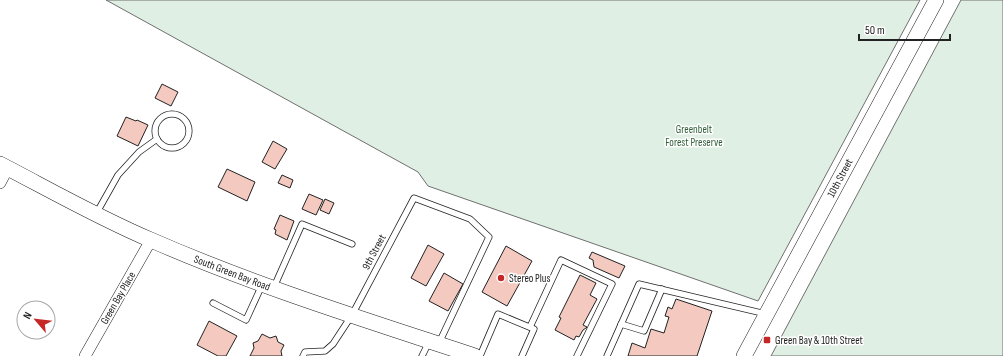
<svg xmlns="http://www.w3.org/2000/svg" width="1003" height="356" font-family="'Sofia Sans Condensed',sans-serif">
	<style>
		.green { fill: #e0efe3; stroke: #6f6f6f }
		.building { fill: #f3c9c0; stroke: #222 }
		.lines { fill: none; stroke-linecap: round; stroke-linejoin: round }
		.lane-casing { stroke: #222; stroke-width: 7 }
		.street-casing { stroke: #222; stroke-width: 12 }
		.secondary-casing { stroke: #222; stroke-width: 16 }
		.lane { stroke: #fff; stroke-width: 5.5 }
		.street { stroke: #fff; stroke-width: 11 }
		.secondary { stroke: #fff; stroke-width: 15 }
		.poi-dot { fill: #c62828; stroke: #fff; stroke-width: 1.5 }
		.labels { text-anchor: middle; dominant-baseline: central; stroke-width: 3; stroke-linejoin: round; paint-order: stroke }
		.park-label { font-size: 11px; fill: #2f5e38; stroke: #fff }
		.street-label { font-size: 11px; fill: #222; stroke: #fff }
		.poi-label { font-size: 11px; fill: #222; stroke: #fff; text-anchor: start }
	</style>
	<rect width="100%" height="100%" fill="#fff"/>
	<g class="green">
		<polygon points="106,0 920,0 758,301 428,186 418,172"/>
		<polygon points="961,0 1003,0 1003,356 771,356"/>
	</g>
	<g class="building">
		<polygon points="162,84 178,92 171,106 155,98"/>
		<polygon points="126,117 136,121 137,120 148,125 138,146 117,136"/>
		<polygon points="273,141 287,149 275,169 262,162"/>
		<polygon points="227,169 255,182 247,201 218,187"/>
		<polygon points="282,175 293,180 290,188 278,183"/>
		<polygon points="309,194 323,200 316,215 302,209"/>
		<polygon points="325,199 334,203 329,214 320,210"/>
		<polygon points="280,215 294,221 287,240 275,234 276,230 274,229"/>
		<polygon points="428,245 444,254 426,286 411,278"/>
		<polygon points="506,246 532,261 507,306 482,292"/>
		<polygon points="592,252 625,266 619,278 594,267 593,260 589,258"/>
		<polygon points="444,273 463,284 448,311 429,301"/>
		<polygon points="580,275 596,283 590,295 597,299 583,325 587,327 586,328 583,330 579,337 576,336 574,340 555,330 561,318 559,317"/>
		<polygon points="676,299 712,311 697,356 628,356 632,343 645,348 651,329 664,333 669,317 665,316 668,307 672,309"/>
		<polygon points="209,321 237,336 226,356 218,356 197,345"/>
		<polygon points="262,334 270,338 276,336 278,342 284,345 281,351 282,356 250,356 254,348 253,343 258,341"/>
	</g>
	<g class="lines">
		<g class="lane-casing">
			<g id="lane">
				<circle cx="172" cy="131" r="17"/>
				<polyline points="96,214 118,175 139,152 157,139"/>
				<polyline points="274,287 302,224 352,244"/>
				<polyline points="213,303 246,320 262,285"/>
				<polyline points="621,324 644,331 662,289"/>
				<polyline points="530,327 561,260 612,284 577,356"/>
				<polyline points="303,356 305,352 325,351 333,344 352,315 414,198 470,219 489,237 439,343"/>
				<polyline points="422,356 429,342"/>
				<polyline points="480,356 498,314 534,329 522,356"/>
				<polyline points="607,356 639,284 766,314"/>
			</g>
		</g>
		<g class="street-casing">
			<g id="street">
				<polyline points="0,183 8,168"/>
				<polyline points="85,356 151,240"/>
			</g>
		</g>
		<g class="secondary-casing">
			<g id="secondary">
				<path d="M 0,164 C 50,190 99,218 151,240 C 256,286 366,320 475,356"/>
				<polyline points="744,356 936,0"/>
			</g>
		</g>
		<use href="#lane" class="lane"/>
		<use href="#street" class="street"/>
		<use href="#secondary" class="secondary"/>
	</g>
	<g class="poi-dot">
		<circle cx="501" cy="278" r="4"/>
		<rect x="763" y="336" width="8" height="8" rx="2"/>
	</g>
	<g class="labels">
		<g class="park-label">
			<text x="694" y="129">Greenbelt<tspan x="694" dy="13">Forest Preserve</tspan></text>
		</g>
		<g class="street-label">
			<text transform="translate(840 178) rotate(-62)">10th Street</text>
			<text transform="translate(374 252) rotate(-62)">9th Street</text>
			<text transform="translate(232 273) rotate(21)">South Green Bay Road</text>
			<text transform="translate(118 298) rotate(-60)">Green Bay Place</text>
		</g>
		<g class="poi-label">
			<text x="509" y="278">Stereo Plus</text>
			<text x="775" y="340">Green Bay &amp; 10th Street</text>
		</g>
	</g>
	<g transform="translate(36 320) rotate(298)"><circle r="19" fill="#ffffff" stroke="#a7a7a7"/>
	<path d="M0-3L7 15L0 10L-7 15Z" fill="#c62828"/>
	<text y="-6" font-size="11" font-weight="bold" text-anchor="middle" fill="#222222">N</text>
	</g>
	<path d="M859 34v6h91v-6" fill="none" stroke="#222222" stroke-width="2"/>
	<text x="865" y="34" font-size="12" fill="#222222" stroke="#ffffff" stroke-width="3" paint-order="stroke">50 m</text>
</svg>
